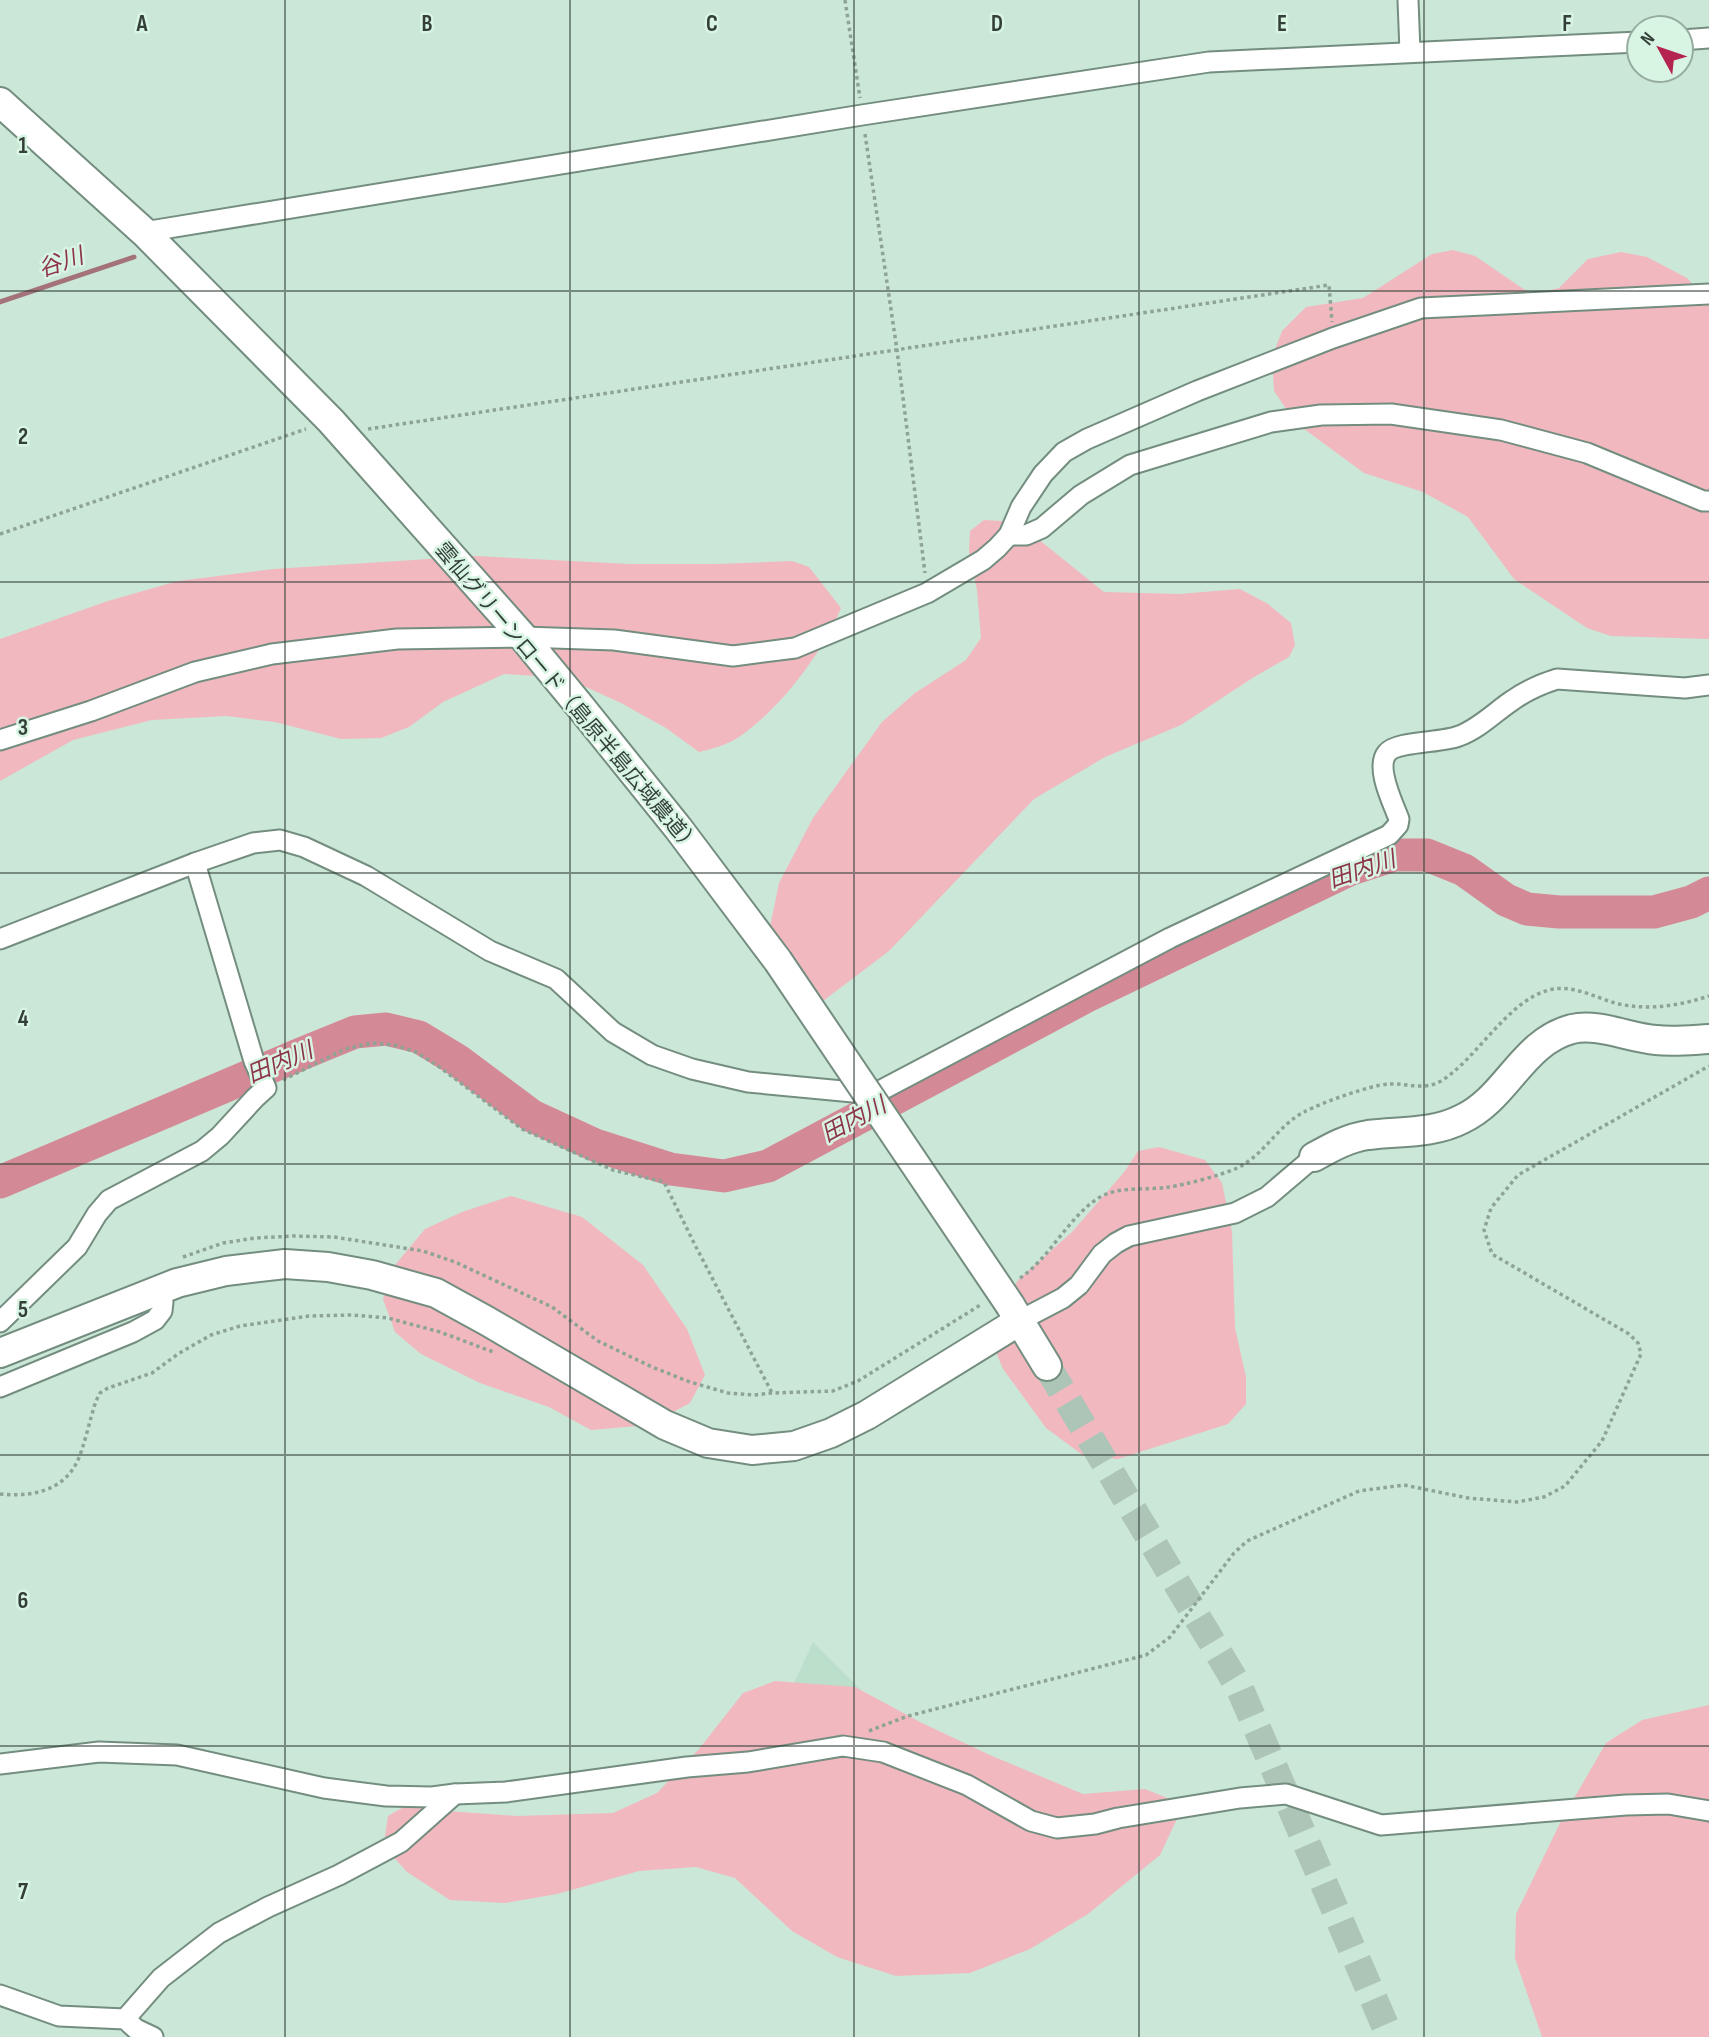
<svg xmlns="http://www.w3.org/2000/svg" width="1709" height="2037" font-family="'Sofia Sans Condensed','Noto Sans JP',sans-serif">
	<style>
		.built { fill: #bbdfcb }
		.green { fill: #f2b8c0 }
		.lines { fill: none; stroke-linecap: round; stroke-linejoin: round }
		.stream { stroke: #a4737a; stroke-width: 5 }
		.river { stroke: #d48996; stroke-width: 33 }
		.secondary-tunnel { stroke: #adc5b7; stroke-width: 28; stroke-dasharray: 28 14; stroke-linecap: butt }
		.street-casing { stroke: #738d7f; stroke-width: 23 }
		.secondary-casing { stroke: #738d7f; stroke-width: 32 }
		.path { stroke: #8da396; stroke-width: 3.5; stroke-dasharray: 3.5 3.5; stroke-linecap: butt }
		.street { stroke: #fff; stroke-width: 19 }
		.secondary { stroke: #fff; stroke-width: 28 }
		.secondary-bridge-casing { stroke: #738d7f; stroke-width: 32; stroke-linecap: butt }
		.secondary-bridge { stroke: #fff; stroke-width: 28 }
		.grid { fill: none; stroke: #333f38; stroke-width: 2; stroke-opacity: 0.55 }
		.labels { text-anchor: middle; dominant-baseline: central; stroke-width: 5; stroke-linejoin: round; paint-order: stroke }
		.street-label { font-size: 21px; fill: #333f38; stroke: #d8f5e4 }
		.water-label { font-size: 23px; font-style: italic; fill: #8d3449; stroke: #d8f5e4 }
		.grid-label { font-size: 23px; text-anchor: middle; font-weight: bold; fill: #333f38; stroke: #d8f5e4; stroke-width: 5; stroke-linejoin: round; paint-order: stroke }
	</style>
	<rect width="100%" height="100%" fill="#cbe7d7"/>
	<polygon class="built" points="813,1642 872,1701 787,1699"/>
	<g class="green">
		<polygon points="1453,250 1475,256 1525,290 1535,294 1559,288 1588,259 1621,252 1647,257 1687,278 1709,303 1709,639 1611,636 1587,628 1514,579 1468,517 1423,492 1364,473 1296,423 1274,391 1272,357 1282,331 1306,307 1363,298 1432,254"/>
		<polygon points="984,520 1017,522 1104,592 1179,594 1240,589 1268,604 1291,623 1295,645 1289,657 1254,677 1181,725 1105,757 1034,799 889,951 815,1007 765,951 779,883 813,818 882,722 915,693 966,660 981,638 977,590 969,552 970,531"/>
		<path d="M 476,556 L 629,564 L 718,564 L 792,561 L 809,567 L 841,608 C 822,654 780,709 739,737 C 727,745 712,749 699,752 L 666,728 L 621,703 L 586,687 L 537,676 L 504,674 L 443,702 L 409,727 L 381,738 L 341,739 L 275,722 L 227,716 L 152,720 L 73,740 L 0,781 L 0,639 L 108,601 L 178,581 L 273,569 Z"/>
		<polygon points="1159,1147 1205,1160 1222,1183 1232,1232 1235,1328 1246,1377 1246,1404 1228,1424 1118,1459 1084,1456 1046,1428 1003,1369 989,1335 1018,1280 1072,1232 1125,1171 1138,1151"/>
		<polygon points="511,1196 582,1217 643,1265 687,1329 705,1375 690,1403 649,1425 591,1430 549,1407 480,1383 421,1354 395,1332 383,1299 395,1265 425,1229 462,1212"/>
		<polygon points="775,1681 855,1687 922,1723 992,1756 1083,1794 1145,1789 1172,1800 1176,1821 1160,1855 1088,1914 1030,1949 970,1973 896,1976 837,1957 792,1931 735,1878 696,1867 639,1871 557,1894 505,1903 450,1900 407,1872 389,1852 385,1836 388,1816 407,1805 433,1810 517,1816 613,1813 657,1793 699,1749 743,1693"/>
		<polygon points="1709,1705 1709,2037 1542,2037 1515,1958 1516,1914 1562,1819 1606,1743 1642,1720"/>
	</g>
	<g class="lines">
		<polyline class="stream" points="0,302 134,257"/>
		<polyline class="river" points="0,1182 301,1054 355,1032 386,1029 419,1037 457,1060 532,1116 595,1145 670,1169 724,1176 768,1166 1085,997 1351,869 1394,855 1427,855 1464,870 1506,900 1527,909 1559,912 1654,912 1691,902 1709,893"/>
		<polyline class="secondary-tunnel" points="1047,1366 1240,1689 1390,2037"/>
		<g class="street-casing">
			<g id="street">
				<polyline points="1408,0 1410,52"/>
				<polyline points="1681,40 1709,38"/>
				<polyline points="144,232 862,115 1209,62 1639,42"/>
				<polyline points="1009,535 1026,535 1042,528 1081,495 1130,465 1271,422 1321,415 1391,414 1501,430 1587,453 1703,501 1709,501"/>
				<polyline points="0,740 91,711 195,672 272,654 397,639 523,637 614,640 733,656 795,648 927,593 983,560 997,548 1009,535 1021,507 1043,474 1064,452 1087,439 1197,391 1333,338 1421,308 1709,294"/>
				<path d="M 0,939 L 195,863 L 253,843 L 280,840 L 304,847 L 366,876 L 490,951 L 556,979 L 613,1032 L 652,1055 L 692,1069 L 748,1082 L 874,1094 L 1170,938 L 1389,835 L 1398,825 L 1399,819 C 1393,803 1375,768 1387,753 C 1396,741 1442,743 1459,736 C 1479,729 1496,711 1513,700 C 1527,690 1541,684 1557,679 L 1685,688 L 1709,685"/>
				<polyline points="1021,1320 1063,1298 1079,1285 1102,1254 1116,1243 1129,1236 1235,1213 1267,1197 1314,1157"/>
				<polyline points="0,1322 77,1247 97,1214 109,1200 202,1151 220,1136 255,1098 266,1088 254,1061 195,863"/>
				<polyline points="0,1387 133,1332 155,1320 162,1311 163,1302 159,1291"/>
				<polyline points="0,1764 99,1752 177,1755 324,1788 386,1796 432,1797 455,1794 506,1792 687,1767 748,1762 843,1746 883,1752 967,1785 1031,1821 1057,1828 1095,1824 1118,1818 1240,1798 1286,1794 1381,1825 1626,1805 1668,1804 1709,1811"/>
				<polyline points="0,1995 59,2016 125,2019 136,2029 153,2037"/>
				<polyline points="125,2019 161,1978 219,1933 268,1907 339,1875 401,1842 455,1794"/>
			</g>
		</g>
		<g class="secondary-casing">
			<g id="secondary">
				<polyline points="0,102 144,232 331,421 523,637 579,705 678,828 778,961"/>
				<path d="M 1314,1157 C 1332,1147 1348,1138 1368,1135 C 1400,1131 1433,1134 1462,1119 C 1507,1098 1522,1042 1572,1029 C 1599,1023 1629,1038 1656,1040 C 1673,1042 1691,1040 1709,1039"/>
				<polyline points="1010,1305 1047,1366"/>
				<polyline points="0,1353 177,1283 226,1271 285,1264 328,1267 372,1275 436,1293 487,1321 665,1425 708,1443 752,1450 794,1446 831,1433 867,1415 1021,1320"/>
			</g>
		</g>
		<g class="path">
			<polyline points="845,0 860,98"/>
			<polyline points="865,134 897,350 925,573"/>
			<polyline points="368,429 1329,285 1332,322"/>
			<polyline points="0,534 306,429"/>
			<polyline points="283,1080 345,1049 372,1043 394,1045 416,1052 438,1066 522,1129 613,1170 664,1182 695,1245 772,1393"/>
			<polyline points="183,1257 223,1243 255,1238 294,1236 334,1237 423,1251 455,1262 552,1307 598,1341 652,1367 690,1382 728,1393 754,1395 772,1393 833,1391 858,1381 982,1304"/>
			<path d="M 1020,1278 C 1048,1260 1068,1218 1097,1199 C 1117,1185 1146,1191 1169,1187 C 1185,1185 1221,1175 1235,1169 C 1263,1157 1277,1126 1304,1112 C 1321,1103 1370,1085 1389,1084 C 1407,1083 1424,1091 1441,1081 C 1477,1059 1507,1001 1549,990 C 1572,984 1594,997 1615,1003 C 1646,1011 1679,1006 1709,996"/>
			<path d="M 0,1494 C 29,1497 61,1492 76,1464 C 84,1449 90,1418 96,1401 L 100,1393 L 108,1388 L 152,1373 L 178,1354 L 211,1335 L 240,1326 L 309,1316 L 353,1315 L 388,1318 L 440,1332 L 496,1353"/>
			<polyline points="869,1731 908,1716 1146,1655 1170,1637 1234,1553 1247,1541 1359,1491 1404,1485 1468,1498 1517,1502 1544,1497 1565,1486 1602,1441 1641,1354 1638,1343 1629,1334 1492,1254 1484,1230 1491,1208 1518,1175 1709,1066"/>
		</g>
		<use href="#street" class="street"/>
		<use href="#secondary" class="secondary"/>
		<g class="secondary-bridge-casing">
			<polyline id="secondary-bridge" points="778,961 1010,1305"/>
		</g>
		<use href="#secondary-bridge" class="secondary-bridge"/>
	</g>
	<path class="grid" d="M 285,0 L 285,2037M 570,0 L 570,2037M 854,0 L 854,2037M 1139,0 L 1139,2037M 1424,0 L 1424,2037M 0,291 L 1709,291M 0,582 L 1709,582M 0,873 L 1709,873M 0,1164 L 1709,1164M 0,1455 L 1709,1455M 0,1746 L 1709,1746"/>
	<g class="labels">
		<g class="street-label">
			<text transform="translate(567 698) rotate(50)">雲仙グリーンロード（島原半島広域農道）</text>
		</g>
		<g class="water-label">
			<text transform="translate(61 263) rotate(-19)">谷川</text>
			<text transform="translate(1362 870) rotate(-19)">田内川</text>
			<text transform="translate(280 1063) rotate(-23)">田内川</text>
			<text transform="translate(854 1120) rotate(-28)">田内川</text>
		</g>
	</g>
	<g class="grid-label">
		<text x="142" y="31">A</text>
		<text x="427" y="31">B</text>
		<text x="712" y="31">C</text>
		<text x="997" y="31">D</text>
		<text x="1282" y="31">E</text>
		<text x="1567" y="31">F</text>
		<text x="23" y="153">1</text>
		<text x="23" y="444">2</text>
		<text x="23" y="735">3</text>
		<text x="23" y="1026">4</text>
		<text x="23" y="1317">5</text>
		<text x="23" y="1608">6</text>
		<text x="23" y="1899">7</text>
	</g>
	<g transform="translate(1660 49) rotate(310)"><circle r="33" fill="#d8f5e4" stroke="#96ac9f" stroke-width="2"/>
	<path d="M0-5L12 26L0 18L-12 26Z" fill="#b52451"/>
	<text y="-10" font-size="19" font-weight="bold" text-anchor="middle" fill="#333f38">N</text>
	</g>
</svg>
